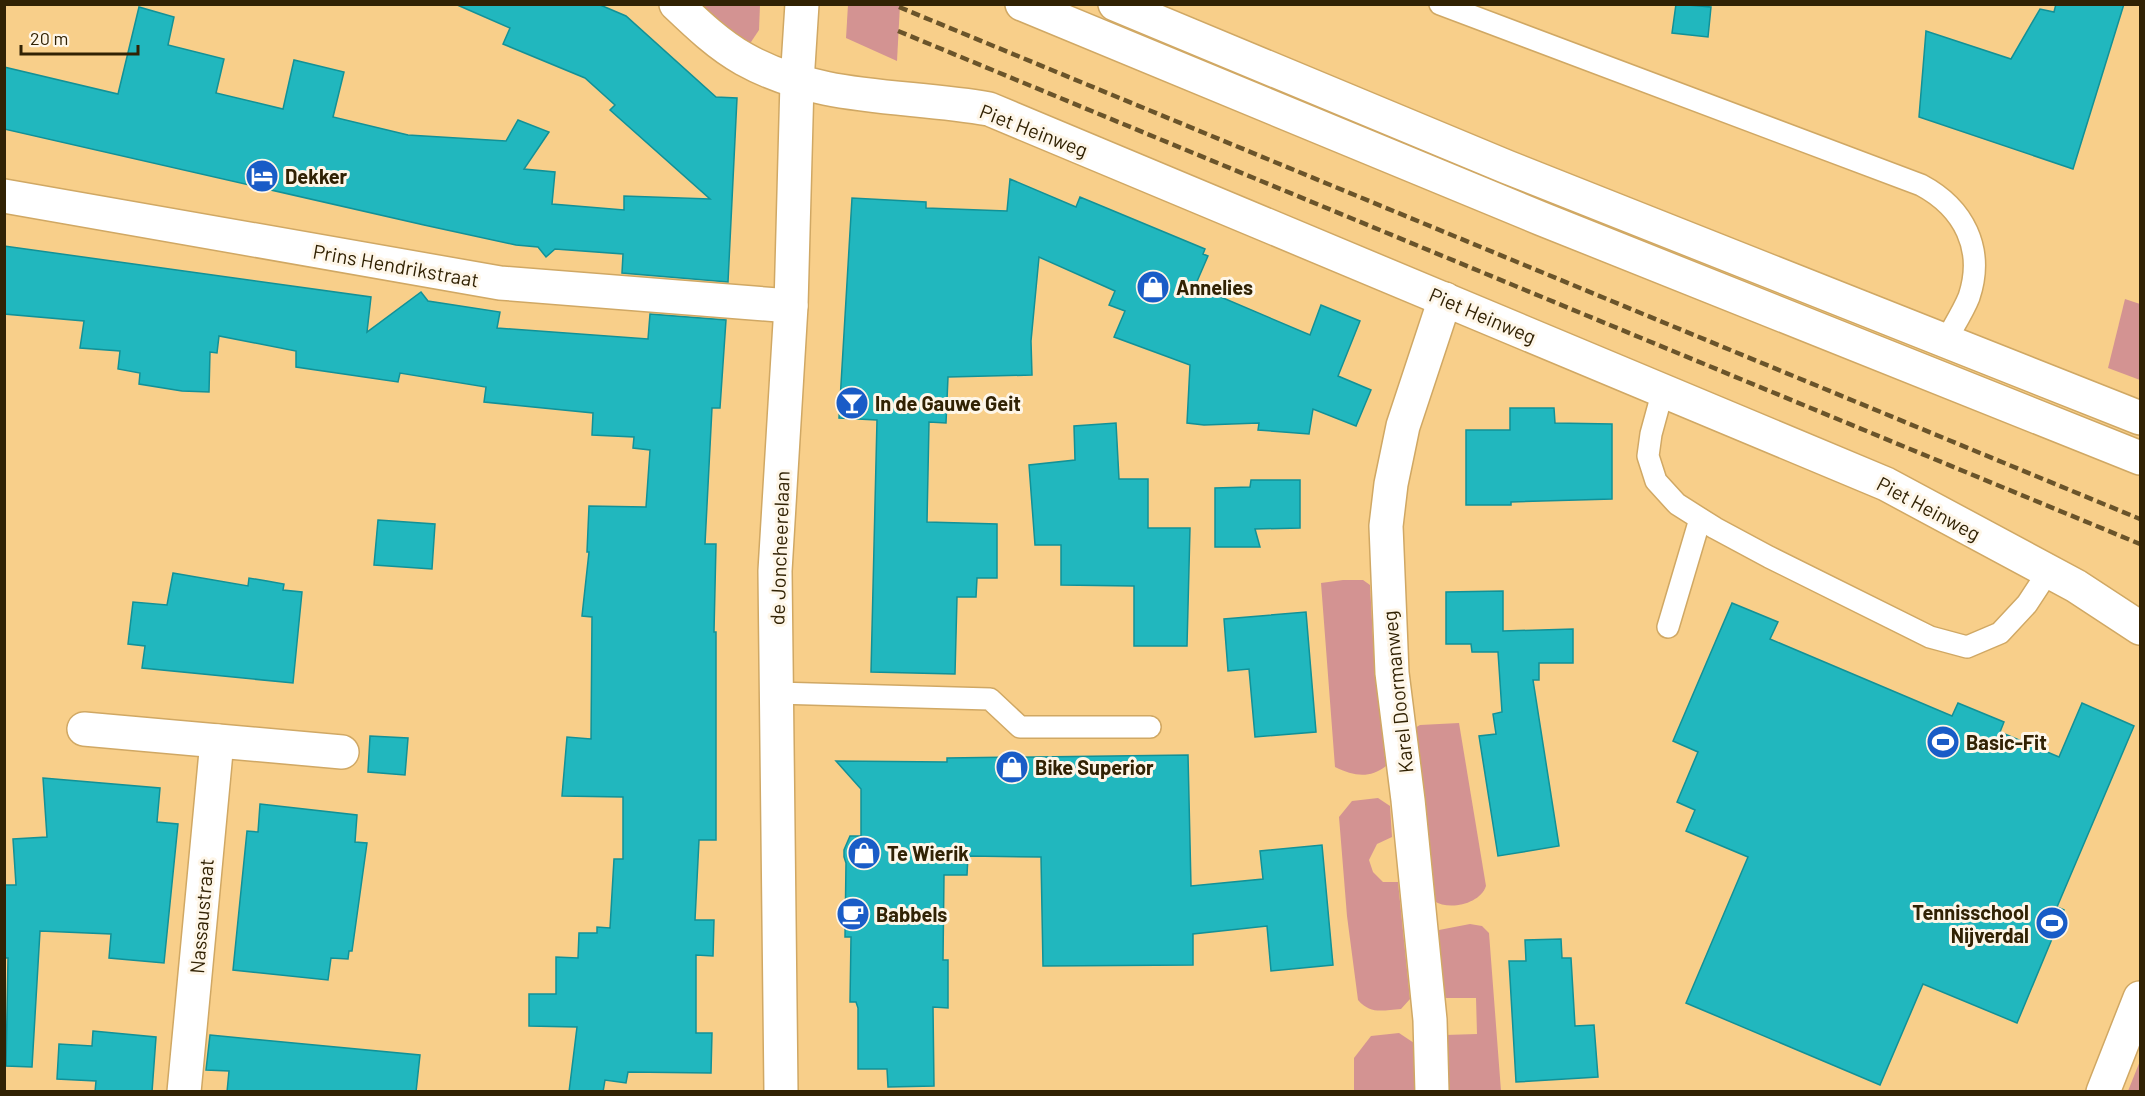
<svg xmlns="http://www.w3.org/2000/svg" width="2145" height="1096" font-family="Barlow,sans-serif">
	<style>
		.green { fill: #d39392 }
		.building { fill: #21b7be; stroke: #129197; stroke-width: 1.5 }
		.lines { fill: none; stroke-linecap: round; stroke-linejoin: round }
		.service-casing { stroke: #d0a864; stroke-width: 24 }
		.minor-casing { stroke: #d0a864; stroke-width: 36 }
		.secondary-casing { stroke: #d0a864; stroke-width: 36 }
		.primary-casing { stroke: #d0a864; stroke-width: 36 }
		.service { stroke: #fff; stroke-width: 21 }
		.minor { stroke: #fff; stroke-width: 33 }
		.secondary { stroke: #fff; stroke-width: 33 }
		.primary { stroke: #fff; stroke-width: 33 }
		.rail { stroke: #6a542a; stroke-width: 4.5; stroke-dasharray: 9 4.5; stroke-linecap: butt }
		.labels { text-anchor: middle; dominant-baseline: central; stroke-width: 6; stroke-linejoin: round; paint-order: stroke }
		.street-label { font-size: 20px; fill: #312204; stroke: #fef6e8 }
		.poi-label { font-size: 20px; font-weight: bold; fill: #312204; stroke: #fef6e8; text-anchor: start }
	</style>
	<rect width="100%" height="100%" fill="#f8cf8a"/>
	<g class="green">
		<polygon points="694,5 760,5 759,30 749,45"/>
		<polygon points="848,5 900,5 897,61 846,38"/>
		<polygon points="2125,299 2140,304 2140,380 2108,368"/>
		<path d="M 1343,580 L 1363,580 L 1370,585 L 1375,674 L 1386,766 C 1369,779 1354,776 1335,767 L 1321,583 Z"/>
		<path d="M 1459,723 L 1486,886 C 1480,904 1449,911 1434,901 L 1413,729 L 1420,725 Z"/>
		<path d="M 1378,798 L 1390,806 L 1392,837 L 1377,844 L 1369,860 L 1373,872 L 1383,882 L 1398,882 L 1410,999 L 1401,1009 C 1383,1010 1371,1015 1358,1000 L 1347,916 L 1339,817 L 1352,801 Z"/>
		<polygon points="1470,924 1482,926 1489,933 1501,1091 1447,1091 1445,1035 1477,1034 1476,998 1443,998 1435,939 1439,930"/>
		<polygon points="1399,1033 1414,1043 1415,1091 1354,1091 1354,1058 1371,1036"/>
		<polygon points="2140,1061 2140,1091 2128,1091"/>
	</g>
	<g class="building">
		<polygon points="455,4 598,4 626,16 716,97 737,98 728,282 622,273 623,254 555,249 546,257 538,247 516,245 424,225 4,129 4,67 118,94 139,7 174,17 168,45 224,59 216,93 283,109 294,60 344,72 333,117 408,135 506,141 518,120 549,132 524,169 555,172 552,204 624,210 624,196 710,199 610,110 615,105 585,78 503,44 510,28"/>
		<polygon points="1676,4 1711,7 1708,37 1672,33"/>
		<polygon points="2056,4 2124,4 2073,169 1919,117 1926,31 2011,59 2040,9 2054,12"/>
		<polygon points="1010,179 1076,207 1080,197 1205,249 1203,254 1208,256 1195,286 1310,335 1321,305 1360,321 1338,376 1371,390 1356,426 1313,409 1309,434 1258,430 1259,423 1204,425 1187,423 1190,365 1114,337 1125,311 1109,305 1115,291 1039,257 1031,341 1032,375 948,377 946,423 929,422 927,522 997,524 997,578 977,578 976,597 957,597 955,674 871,672 877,420 839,418 852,198 926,202 926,208 1007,211"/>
		<polygon points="4,246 371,297 367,332 421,292 428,301 500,312 497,328 648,339 650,314 726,320 720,408 712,408 705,544 716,544 714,632 716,632 716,840 699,840 695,920 714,920 713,956 696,955 696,1033 712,1033 711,1073 628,1072 626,1083 605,1080 603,1092 569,1092 577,1027 529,1026 529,994 556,994 556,957 578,958 579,933 597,933 597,927 610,928 614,859 623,859 623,797 562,796 567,737 591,739 592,617 582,616 589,552 587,552 589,506 646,507 650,450 633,448 634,437 592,435 593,413 484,402 486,387 400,373 398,382 296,367 296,351 219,336 217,353 210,352 209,392 182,391 139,384 140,373 118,369 120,351 80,348 84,321 4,314"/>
		<polygon points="1510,408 1554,408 1555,423 1612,424 1612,499 1511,502 1511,505 1466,505 1466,430 1510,430"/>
		<polygon points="1116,423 1119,479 1148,479 1148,528 1190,528 1187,646 1134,646 1134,586 1061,585 1061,545 1035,545 1029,465 1075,460 1074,426"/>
		<polygon points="1251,480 1300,480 1300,528 1255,529 1260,547 1215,547 1215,488 1250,487"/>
		<polygon points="378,520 435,524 432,569 374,565"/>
		<polygon points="173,573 248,586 249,578 267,581 284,584 283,590 302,592 293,683 142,668 145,646 128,644 133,602 167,605"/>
		<polygon points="1503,591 1503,631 1573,629 1573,663 1539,663 1539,680 1533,680 1559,846 1498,856 1479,736 1496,734 1493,714 1502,712 1498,652 1472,652 1471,644 1446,644 1446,592"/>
		<polygon points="1732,603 1778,622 1770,639 1952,716 1958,703 2004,722 2000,732 2059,757 2082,703 2134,726 2057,907 2064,910 2017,1023 1923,984 1880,1085 1686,1003 1748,857 1686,831 1695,810 1677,802 1698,752 1673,741"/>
		<polygon points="1306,612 1316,732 1255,737 1249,669 1228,671 1224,619"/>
		<polygon points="370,736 408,738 405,775 368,772"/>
		<polygon points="1188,755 1191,886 1263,879 1260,851 1322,845 1333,965 1271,971 1267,926 1193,934 1193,965 1043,966 1041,857 968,856 967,875 944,875 943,960 948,960 948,1008 933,1007 934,1086 888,1087 887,1069 858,1069 858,1008 856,1002 850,1002 851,937 845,937 846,863 844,857 844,850 850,836 861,836 861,789 836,761 947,762 947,758"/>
		<polygon points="43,778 160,788 157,822 178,824 164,963 109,958 111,934 40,931 32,1067 6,1066 8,958 4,958 4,885 16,885 13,839 47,837"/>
		<polygon points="260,804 357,815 355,842 367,843 352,951 349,951 348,959 331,958 328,980 233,970 247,831 258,832"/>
		<polygon points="1561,939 1562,958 1571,958 1575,1026 1594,1025 1598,1077 1516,1082 1509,961 1526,961 1525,940"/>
		<polygon points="93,1031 156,1037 152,1092 95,1092 96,1081 57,1079 59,1044 92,1046"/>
		<polygon points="210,1035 420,1055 416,1092 227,1092 229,1071 206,1070"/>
	</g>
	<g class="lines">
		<g class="service-casing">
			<g id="service">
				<path d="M 1440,4 L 1921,185 C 1964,208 1985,249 1969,297 C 1963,312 1953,327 1945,342"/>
				<polyline points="1663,390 1651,434 1648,456 1656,481 1677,504 1715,528 1769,557 1930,637 1967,647 2000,633 2027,604 2048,572"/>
				<polyline points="1668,627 1700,519"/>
				<polyline points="776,693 990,699 1020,727 1150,727"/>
			</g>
		</g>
		<g class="minor-casing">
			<g id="minor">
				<path d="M 676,4 C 697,24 719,45 744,59 C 821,102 906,94 989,109 L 1886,484 L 2076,586 L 2140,628"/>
				<polyline points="4,196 500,283 791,306"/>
				<polyline points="84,729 342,752"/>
				<polyline points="184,1092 217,741"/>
				<polyline points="1432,1092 1430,1020 1408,800 1392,673 1386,526 1391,484 1403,426 1445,299"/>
				<polyline points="2103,1092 2140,998"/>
			</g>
		</g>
		<g class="secondary-casing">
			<polyline id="secondary" points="781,1092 775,571 791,306 797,82 802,4"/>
		</g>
		<g class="primary-casing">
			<g id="primary">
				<polyline points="1022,4 1542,219 2140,458"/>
				<polyline points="1115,4 1507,167 2140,418"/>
			</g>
		</g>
		<use href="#service" class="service"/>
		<use href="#minor" class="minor"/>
		<use href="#secondary" class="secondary"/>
		<use href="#primary" class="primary"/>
		<g class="rail">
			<polyline points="899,7 2140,519"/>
			<polyline points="898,31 2140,544"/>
		</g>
	</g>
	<defs>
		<g id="hotel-disc" transform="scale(1.725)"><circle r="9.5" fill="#195cc7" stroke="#fef6e8"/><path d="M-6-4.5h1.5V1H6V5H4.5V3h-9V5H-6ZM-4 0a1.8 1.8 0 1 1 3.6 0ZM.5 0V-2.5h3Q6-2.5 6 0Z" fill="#fff"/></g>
		<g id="shop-disc" transform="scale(1.725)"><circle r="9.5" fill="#195cc7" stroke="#fef6e8"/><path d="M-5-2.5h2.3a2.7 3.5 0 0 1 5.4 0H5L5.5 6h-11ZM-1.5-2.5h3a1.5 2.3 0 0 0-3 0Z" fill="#fff"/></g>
		<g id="bar-disc" transform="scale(1.725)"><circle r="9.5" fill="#195cc7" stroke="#fef6e8"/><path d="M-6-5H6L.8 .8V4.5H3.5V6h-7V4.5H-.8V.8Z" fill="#fff"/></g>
		<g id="stadium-disc" transform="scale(1.725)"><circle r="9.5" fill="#195cc7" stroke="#fef6e8"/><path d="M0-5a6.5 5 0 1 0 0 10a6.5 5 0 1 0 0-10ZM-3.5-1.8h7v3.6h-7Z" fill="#fff"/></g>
		<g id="cafe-disc" transform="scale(1.725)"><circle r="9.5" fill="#195cc7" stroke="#fef6e8"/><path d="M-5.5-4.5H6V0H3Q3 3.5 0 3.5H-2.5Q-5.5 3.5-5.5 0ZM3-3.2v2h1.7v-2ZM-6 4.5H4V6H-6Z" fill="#fff"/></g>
	</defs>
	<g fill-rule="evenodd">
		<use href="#hotel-disc" x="262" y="176"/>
		<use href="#shop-disc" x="1153" y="287"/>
		<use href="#bar-disc" x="852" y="403"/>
		<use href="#stadium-disc" x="1943" y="742"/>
		<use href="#shop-disc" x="1012" y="767"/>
		<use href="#shop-disc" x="864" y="853"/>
		<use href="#cafe-disc" x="853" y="914"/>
		<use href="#stadium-disc" x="2052" y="923"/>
	</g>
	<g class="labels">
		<g class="street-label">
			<text transform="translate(1034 130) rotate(21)">Piet Heinweg</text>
			<text transform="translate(396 265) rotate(10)">Prins Hendrikstraat</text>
			<text transform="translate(1483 315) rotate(23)">Piet Heinweg</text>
			<text transform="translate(1929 508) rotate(28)">Piet Heinweg</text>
			<text transform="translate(779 548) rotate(-88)">de Joncheerelaan</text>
			<text transform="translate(1397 692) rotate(-96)">Karel Doormanweg</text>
			<text transform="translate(201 916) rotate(-85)">Nassaustraat</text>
		</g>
		<g class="poi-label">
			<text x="285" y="176">Dekker</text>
			<text x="1176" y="287">Annelies</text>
			<text x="875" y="403">In de Gauwe Geit</text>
			<text x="1966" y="742">Basic-Fit</text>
			<text x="1035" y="767">Bike Superior</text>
			<text x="887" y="853">Te Wierik</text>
			<text x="2029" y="912" text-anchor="end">Tennisschool<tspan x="2029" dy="23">Nijverdal</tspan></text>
			<text x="876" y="914">Babbels</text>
		</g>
	</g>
	<rect width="2145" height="1096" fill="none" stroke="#312204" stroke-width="12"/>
	<path d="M21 45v9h117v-9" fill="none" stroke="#312204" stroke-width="3"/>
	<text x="30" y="45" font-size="18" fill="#312204" stroke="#fef6e8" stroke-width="4.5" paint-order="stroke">20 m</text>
</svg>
